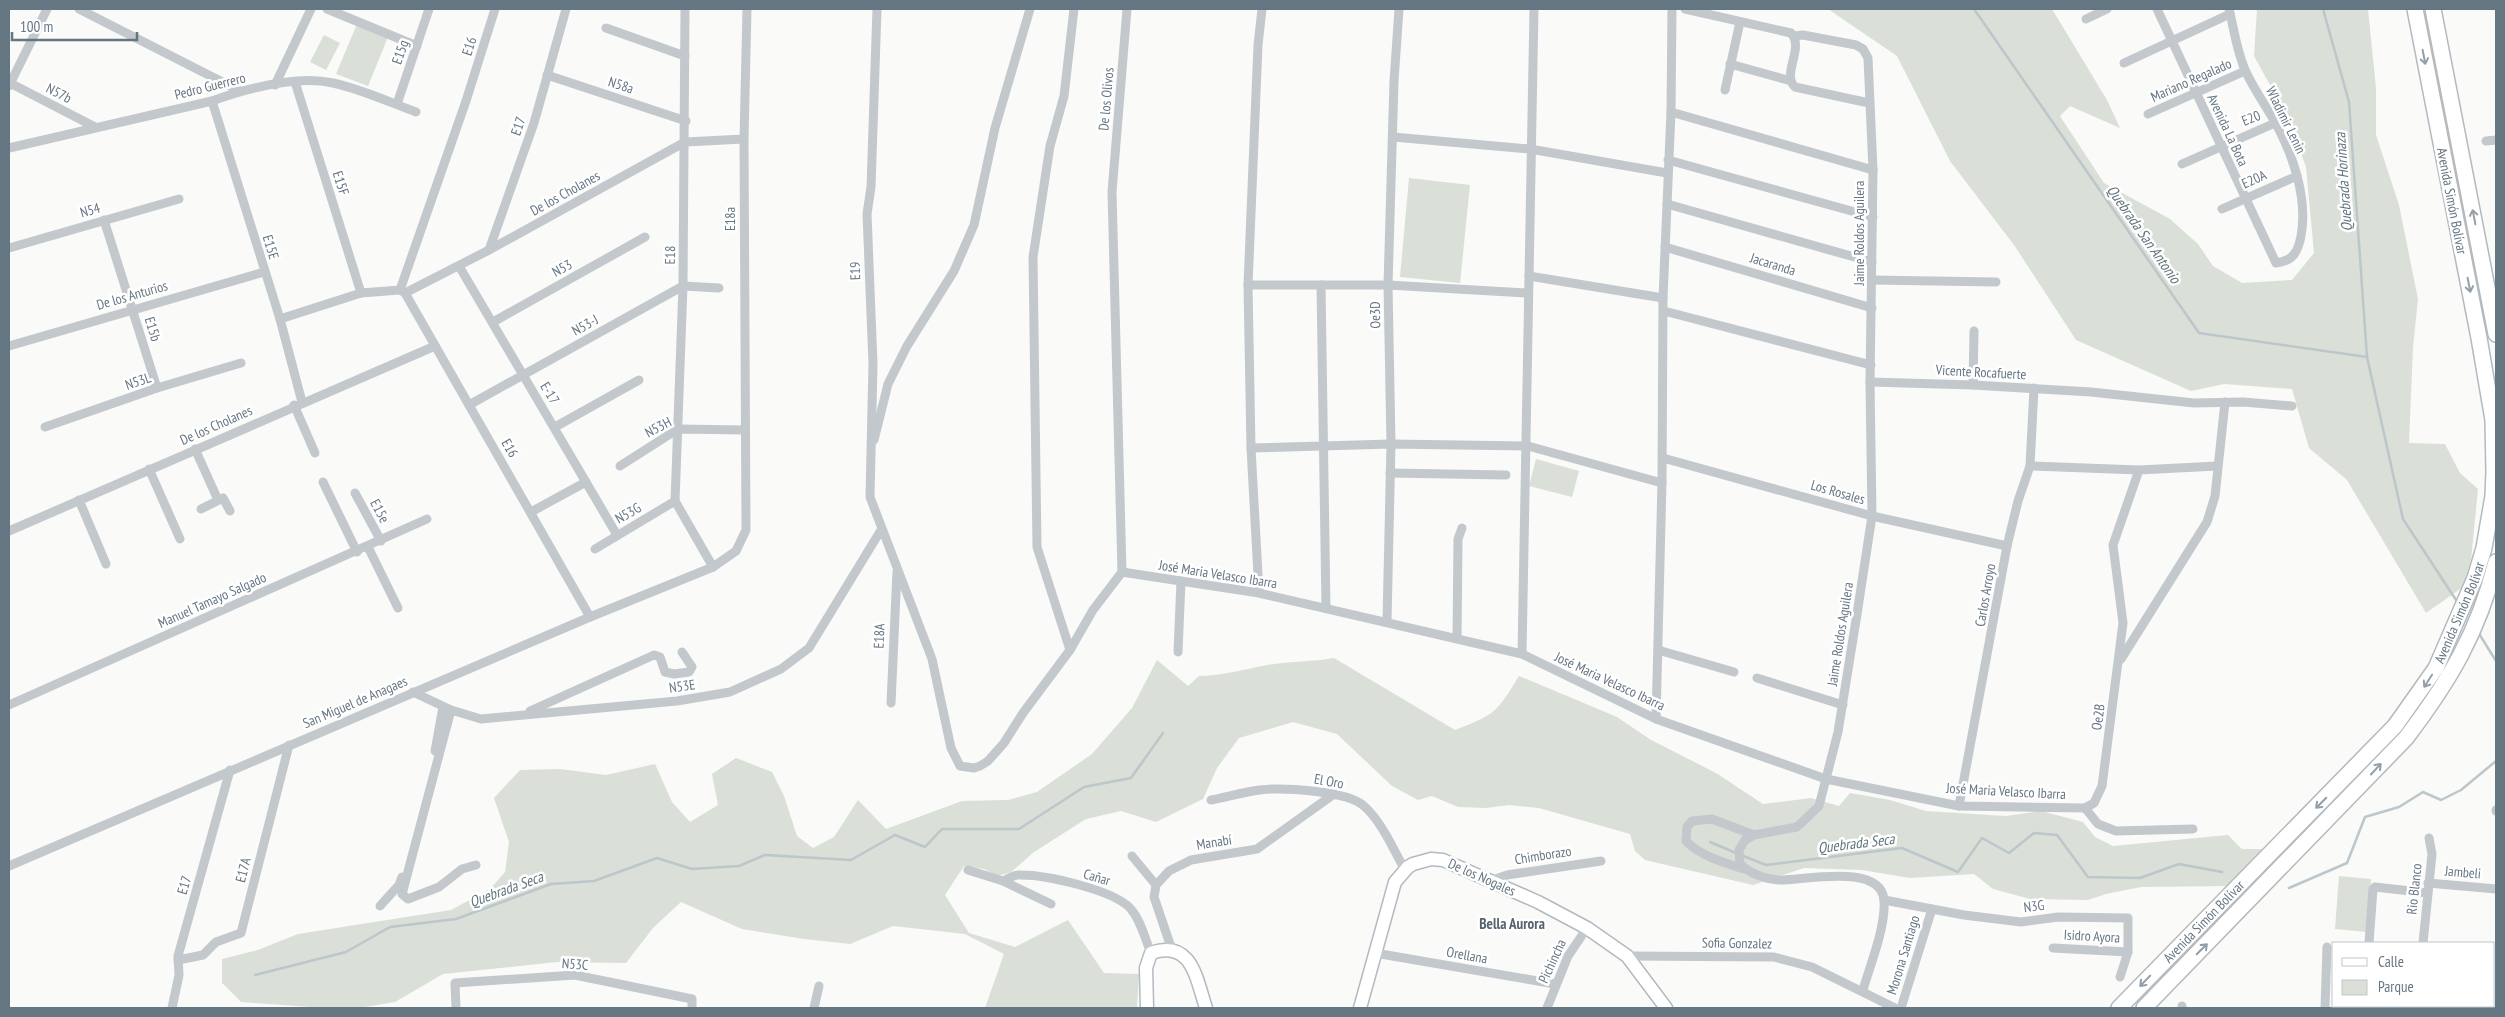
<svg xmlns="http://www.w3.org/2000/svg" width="2505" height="1017" font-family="'PT Sans Narrow',sans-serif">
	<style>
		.green { fill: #dadfd7 }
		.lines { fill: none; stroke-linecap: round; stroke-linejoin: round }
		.stream { stroke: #bbc7cb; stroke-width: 2.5 }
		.secondary-casing { stroke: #b3babf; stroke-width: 15 }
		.highway-casing { stroke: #b4b9bd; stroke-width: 18 }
		.street { stroke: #c3c8cc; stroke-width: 9 }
		.secondary { stroke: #fff; stroke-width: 12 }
		.highway { stroke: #fff; stroke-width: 15 }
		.oneway { stroke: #939fa8 }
		.labels { text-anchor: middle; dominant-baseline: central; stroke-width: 5; stroke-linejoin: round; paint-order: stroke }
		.street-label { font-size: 14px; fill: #657683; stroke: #fff }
		.water-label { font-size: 15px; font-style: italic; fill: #60757c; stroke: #fff }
		.neighbourhood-label { font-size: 15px; font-weight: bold; fill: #57646e; stroke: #fff }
	</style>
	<rect width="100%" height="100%" fill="#fafaf8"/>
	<g class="green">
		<polygon points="1828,9 2052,9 2107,100 2120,128 2070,106 2060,116 2104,183 2170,219 2198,244 2213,266 2242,283 2292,280 2314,253 2306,167 2287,116 2254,56 2257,9 2368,9 2376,88 2376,135 2399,205 2418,299 2413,347 2409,443 2445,444 2460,473 2478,489 2471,560 2463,587 2426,613 2347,480 2309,448 2292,389 2224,384 2191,391 2076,340 2014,245 1950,161 1897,56"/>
		<polygon points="357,24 388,37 368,86 336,74"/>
		<polygon points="324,35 340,43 326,70 310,62"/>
		<polygon points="1409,178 1470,185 1460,283 1400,277"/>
		<polygon points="1536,459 1579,471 1572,497 1529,486"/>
		<path d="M 1334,658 L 1455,730 C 1495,715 1497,712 1519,676 L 1617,717 L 1651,740 L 1716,773 L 1763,804 L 1811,798 L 1839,806 L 1850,793 L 1890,800 L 1926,811 L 2006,816 L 2041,811 L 2083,822 L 2095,837 L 2113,846 L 2228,835 L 2242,849 L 2271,849 L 2229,886 L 2141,887 L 2106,894 L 2088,900 L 2030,899 L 1993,889 L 1974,874 L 1910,878 L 1862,870 L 1804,868 L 1753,885 L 1645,860 L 1635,851 L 1630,834 L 1539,808 L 1509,805 L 1486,808 L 1458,807 L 1432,796 L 1418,800 L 1392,786 L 1337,734 L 1293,722 L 1239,738 L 1217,768 L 1203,799 L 1156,822 L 1121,811 L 1086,819 L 1034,852 L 1011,872 L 997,876 L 984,869 L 964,866 L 945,895 L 969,933 L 1015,947 L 1068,920 L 1104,973 L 1139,974 L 1137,1008 L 985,1008 L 1004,954 L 965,934 L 893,926 L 850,944 L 804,939 L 742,929 L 681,902 L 653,928 L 626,963 L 557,962 L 443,974 L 395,1002 L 359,1008 L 325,1008 L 241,1002 L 222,983 L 222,959 L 258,950 L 298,934 L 451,910 L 490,889 L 505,872 L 509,842 L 494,798 L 520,770 L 560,769 L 606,775 L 655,764 L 672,802 L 690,822 L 718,805 L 712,774 L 736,758 L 772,772 L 784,796 L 797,836 L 813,848 L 834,837 L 858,800 L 886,829 L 962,801 L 1008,800 L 1037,792 L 1092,754 L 1132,708 L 1157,660 L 1188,686 L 1199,676 C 1223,676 1244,669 1268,665 C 1290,661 1312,662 1334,658 Z"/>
		<polygon points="2339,876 2371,879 2367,932 2335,929"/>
	</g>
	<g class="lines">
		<g class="stream">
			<polyline points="1974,9 2199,333 2367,357"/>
			<polyline points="2323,9 2349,102 2367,357 2403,519 2458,603"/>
			<polyline points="2478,632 2496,661"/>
			<polyline points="1710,842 1736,853"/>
			<polyline points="1741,855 1766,865 1902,848 1958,872 1982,838 2009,853 2034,833 2057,835 2088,877 2140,878 2179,864 2222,872"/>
			<polyline points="2289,888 2347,863 2365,817 2399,807 2423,792 2441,800 2461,790 2496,761"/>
			<polyline points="255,975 346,952 390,927 456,919 551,884 594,881 657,858 692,869 739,866 765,855 851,860 895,835 925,847 942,829 1019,829 1084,787 1131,778 1163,733"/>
		</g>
		<g class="secondary-casing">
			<g id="secondary">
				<path d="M 1147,1008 L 1146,968 L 1151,953 C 1192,939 1196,978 1206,1008"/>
				<polyline points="1360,1008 1395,882 1408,867 1413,864 1431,859 1443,860 1538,902 1587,928 1627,956 1666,1008"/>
			</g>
		</g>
		<g class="highway-casing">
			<g id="highway">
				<polyline points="2433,9 2496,334"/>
				<path id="s1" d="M 2119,1008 L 2395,726 L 2436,668 L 2475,578 L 2484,548 L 2493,496 L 2494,472 L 2493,420 L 2479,338 L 2415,9"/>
				<path d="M 2144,1008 L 2406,738 C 2450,680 2478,633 2496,562"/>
			</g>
		</g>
		<g class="street">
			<polyline points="79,9 240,91"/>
			<polyline points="327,9 417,46"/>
			<polyline points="877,9 871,187 867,214 873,364 870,497 932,659 951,748 960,766 974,768 980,766 988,761 1004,743 1023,713 1070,650 1093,610 1122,572 1112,192 1127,9"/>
			<path d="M 1685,9 L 1791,33 C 1805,48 1781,74 1795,87 L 1869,103"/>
			<path d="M 2157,9 L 2276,263 C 2293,261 2298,252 2301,236 C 2308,198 2293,155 2275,122 C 2265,105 2254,89 2246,72 C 2237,53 2234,29 2229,9"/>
			<polyline points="2086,19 2107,9"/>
			<polyline points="606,28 685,56"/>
			<path d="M 1794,36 L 1803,35 L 1856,45 L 1863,49 L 1868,58 L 1873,170 L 1870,382 L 1872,516 L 1857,614 L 1838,732 L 1819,806 L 1797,827 L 1754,835 L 1745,840 L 1739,850 L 1740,864 C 1751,874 1765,879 1779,880 C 1801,881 1881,862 1884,900 C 1886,927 1870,965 1863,990"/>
			<polyline points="2124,63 2230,14"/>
			<polyline points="1730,64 1791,81"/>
			<polyline points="547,75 686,121"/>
			<polyline points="295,82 361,293"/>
			<polyline points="10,83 95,127"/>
			<polyline points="275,85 311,9"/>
			<polyline points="9,86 47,9"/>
			<polyline points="1725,90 1740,22"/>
			<polyline points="212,101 280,319 302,402"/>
			<polyline points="397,104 429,9"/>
			<polyline points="1671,112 1873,170"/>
			<polyline points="2148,114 2245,71"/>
			<polyline points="1393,137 1530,149 1667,173"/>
			<polyline points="2486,141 2496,140"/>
			<path d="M 9,148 L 212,101 C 246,89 297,75 333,83 C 361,89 389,102 416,112"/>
			<polyline points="1668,160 1873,217"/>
			<polyline points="2182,164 2275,123"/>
			<polyline points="1667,204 1872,262"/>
			<polyline points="2222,209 2297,176"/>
			<polyline points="104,220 157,388"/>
			<polyline points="1665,247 1872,308"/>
			<polyline points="9,248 179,199"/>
			<polyline points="489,250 534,123 566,9"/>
			<polyline points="459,266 617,535"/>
			<polyline points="1529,276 1663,298"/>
			<polyline points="1872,280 1996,282"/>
			<polyline points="1248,285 1388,285 1528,293"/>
			<polyline points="1321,285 1326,608"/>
			<polyline points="400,290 405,293 590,617"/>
			<polyline points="400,290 466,101 495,9"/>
			<polyline points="405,293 489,250 685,142 744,139"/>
			<polyline points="1664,311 1871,365"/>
			<polyline points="280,319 361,293 400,290"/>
			<polyline points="493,322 645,237"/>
			<polyline points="9,346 264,272"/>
			<polyline points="1870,382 1973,385 2091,392 2194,403 2243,402 2292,406"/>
			<polyline points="1973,385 1974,331"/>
			<polyline points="294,405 315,453"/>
			<polyline points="469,405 683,286 719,288"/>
			<polyline points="45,427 157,388 241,363"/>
			<polyline points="555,427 639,380"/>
			<polyline points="874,440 888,384 907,346 954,271 974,225 995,128 1030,9"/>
			<polyline points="1251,448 1391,444 1528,446 1662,483"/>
			<polyline points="195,449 218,500"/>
			<polyline points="1663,458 1872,516 2007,546"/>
			<polyline points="620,466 678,429 745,430"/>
			<polyline points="2030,466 2139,470"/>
			<polyline points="149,469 180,539"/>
			<polyline points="1390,473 1506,475"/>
			<polyline points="323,482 357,552"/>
			<polyline points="355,493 381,541"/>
			<polyline points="79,500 106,564"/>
			<polyline points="675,501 683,286 685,9"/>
			<polyline points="675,501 713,567"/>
			<polyline points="201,509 223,498 230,511"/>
			<polyline points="531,512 586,482"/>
			<polyline points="9,531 435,346"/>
			<polyline points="368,547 398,608"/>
			<polyline points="595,549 675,501"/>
			<polyline points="1122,572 1259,593 1522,654 1656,719 1826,779 1959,806 2085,808"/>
			<polyline points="1259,593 1251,448 1248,285 1258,45 1262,9"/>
			<polyline points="1387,621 1391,444 1388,285 1394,81 1399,9"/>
			<polyline points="1457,638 1458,539 1462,528"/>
			<polyline points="1070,650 1037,547 1033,257 1050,146 1064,96 1074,9"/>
			<polyline points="1658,650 1734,672"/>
			<polyline points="1178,652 1181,581"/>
			<path d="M 1522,654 C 1528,439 1528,224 1534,9"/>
			<polyline points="2121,659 2207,522 2215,496 2225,402"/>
			<polyline points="1757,678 1843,705"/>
			<polyline points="413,692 451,710 481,719 677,701 730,692 781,669 809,648 881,530"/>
			<polyline points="891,703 897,572"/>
			<polyline points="9,705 427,519"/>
			<polyline points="451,710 402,894 408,899 439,887 462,869 476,865"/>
			<polyline points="530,711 654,655 660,657 665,672 674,674 689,672 692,667 682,652"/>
			<polyline points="1656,719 1662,483 1663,298 1671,112 1672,9"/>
			<polyline points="435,751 443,707"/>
			<path d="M 1211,800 C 1227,797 1244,792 1260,790 C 1282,787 1348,791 1364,806 C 1382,822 1393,849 1405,870"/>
			<polyline points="1959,806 2007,546 2018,501 2030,466 2034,388"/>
			<polyline points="2085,808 2094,803 2102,786 2123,623 2113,545 2139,470 2217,466"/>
			<polyline points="2085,808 2098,824 2116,831 2193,829"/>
			<polyline points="2496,810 2496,811"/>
			<polyline points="1132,856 1156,885"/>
			<polyline points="9,866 590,617 713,567 736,551 746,530 744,139 747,9"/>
			<path d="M 1744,869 C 1725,863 1700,856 1686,841 L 1687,827 L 1692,821 L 1712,819 L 1754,835"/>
			<polyline points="968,870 1003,881 1051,904"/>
			<path d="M 1003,881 C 1009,878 1015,874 1021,875 C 1047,875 1113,890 1130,908 C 1141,920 1145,939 1151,953"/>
			<polyline points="1490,881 1507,875 1601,861"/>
			<polyline points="2428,883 2496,889"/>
			<polyline points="1884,900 1964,915 2021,922 2058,917 2128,918 2128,952 2120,977"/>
			<polyline points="380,906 399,885 402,877"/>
			<polyline points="2369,943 2373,889 2375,887 2428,893"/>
			<polyline points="2423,943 2432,854 2429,838"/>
			<polyline points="2053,948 2128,952"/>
			<polyline points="1172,950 1154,897 1156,885 1169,871 1191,860 1257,849 1334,794"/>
			<polyline points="1375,953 1555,984"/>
			<polyline points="1627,956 1774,957 1812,967 1895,1008"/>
			<polyline points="178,960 203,955 216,942 241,933 289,745"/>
			<polyline points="172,1008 179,975 178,956 230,770"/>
			<polyline points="456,1008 455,983 575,975 692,999 692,1008"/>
			<polyline points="814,1008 819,986"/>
			<polyline points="1547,1008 1568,956 1587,928"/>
			<polyline points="1901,1008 1932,909"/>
			<polyline points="2182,1008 2182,1006"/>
			<polyline points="2325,1008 2327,947"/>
			<polyline points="2416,1008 2417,1006"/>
		</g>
		<use href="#secondary" class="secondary"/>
		<use href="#highway" class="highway"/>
	</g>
	<defs><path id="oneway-shaft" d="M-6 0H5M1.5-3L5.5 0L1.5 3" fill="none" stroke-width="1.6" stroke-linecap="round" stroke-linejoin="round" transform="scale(1.25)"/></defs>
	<g class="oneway">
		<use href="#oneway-shaft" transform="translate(2424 57) rotate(79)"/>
		<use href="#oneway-shaft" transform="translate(2474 217) rotate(-101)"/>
		<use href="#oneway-shaft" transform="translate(2469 285) rotate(79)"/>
		<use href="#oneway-shaft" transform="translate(2428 681) rotate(123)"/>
		<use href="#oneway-shaft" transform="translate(2376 769) rotate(-47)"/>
		<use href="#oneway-shaft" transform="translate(2321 803) rotate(135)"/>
		<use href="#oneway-shaft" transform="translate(2202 949) rotate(-45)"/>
		<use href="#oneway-shaft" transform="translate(2145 981) rotate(134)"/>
	</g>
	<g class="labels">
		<g class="street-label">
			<text transform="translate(469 46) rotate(-72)">E16</text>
			<text transform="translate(400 52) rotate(-71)">E15g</text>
			<text transform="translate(2191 80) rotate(-24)">Mariano Regalado</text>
			<text transform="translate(621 85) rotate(18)">N58a</text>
			<text transform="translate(210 86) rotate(-14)">Pedro Guerrero</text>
			<text transform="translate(59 93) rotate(27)">N57b</text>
			<text transform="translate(1106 99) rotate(-85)">De los Olivos</text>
			<text transform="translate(2251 118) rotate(-22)">E20</text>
			<text transform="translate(2286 120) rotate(64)">Wladimir Lenin</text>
			<text transform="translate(518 126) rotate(-71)">E17</text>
			<text transform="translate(2228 130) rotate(65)">Avenida La Bota</text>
			<text transform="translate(2254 179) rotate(-24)">E20A</text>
			<text transform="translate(341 183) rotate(72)">E15F</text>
			<text transform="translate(565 193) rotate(-29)">De los Cholanes</text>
			<text transform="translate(2452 201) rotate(79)">Avenida Simón Bolívar</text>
			<text transform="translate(90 210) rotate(-16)">N54</text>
			<text transform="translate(730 219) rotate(-90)">E18a</text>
			<text transform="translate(1859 233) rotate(-90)">Jaime Roldos Aguilera</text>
			<text transform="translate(271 247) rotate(73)">E15E</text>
			<text transform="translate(670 255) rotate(-89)">E18</text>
			<text transform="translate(1773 264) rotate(17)">Jacaranda</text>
			<text transform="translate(562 268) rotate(-29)">N53</text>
			<text transform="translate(855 271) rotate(-92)">E19</text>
			<text transform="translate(132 295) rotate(-16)">De los Anturios</text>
			<text transform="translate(1375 315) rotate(-91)">Oe3D</text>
			<text transform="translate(585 325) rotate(-29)">N53-J</text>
			<text transform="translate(153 329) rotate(73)">E15b</text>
			<text transform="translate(1981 372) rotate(3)">Vicente Rocafuerte</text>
			<text transform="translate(138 381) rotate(-19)">N53L</text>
			<text transform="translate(550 393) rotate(58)">E-17</text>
			<text transform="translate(216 425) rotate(-24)">De los Cholanes</text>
			<text transform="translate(658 427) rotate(-28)">N53H</text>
			<text transform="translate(510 448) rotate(60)">E16</text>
			<text transform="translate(1838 492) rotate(16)">Los Rosales</text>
			<text transform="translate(380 511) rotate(62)">E15e</text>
			<text transform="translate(628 513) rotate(-30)">N53G</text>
			<text transform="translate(1218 574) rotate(9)">José Maria Velasco Ibarra</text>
			<text transform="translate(1985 595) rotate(-80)">Carlos Arroyo</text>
			<text transform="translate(212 600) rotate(-24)">Manuel Tamayo Salgado</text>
			<text stroke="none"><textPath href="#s1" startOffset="526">Avenida Simón Bolívar</textPath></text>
			<text transform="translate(1840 634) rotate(-81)">Jaime Roldos Aguilera</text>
			<text transform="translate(879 636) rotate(-88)">E18A</text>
			<text transform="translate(1610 681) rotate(25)">José Maria Velasco Ibarra</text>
			<text transform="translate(682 686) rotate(-8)">N53E</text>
			<text transform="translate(355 702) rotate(-23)">San Miguel de Anagaes</text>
			<text transform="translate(2098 717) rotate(-82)">Oe2B</text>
			<text transform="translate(1329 781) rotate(10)">El Oro</text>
			<text transform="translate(2006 791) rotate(3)">José Maria Velasco Ibarra</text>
			<text transform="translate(1214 842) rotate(-9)">Manabí</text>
			<text transform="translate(1543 855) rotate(-9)">Chimborazo</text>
			<text transform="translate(243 870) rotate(-76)">E17A</text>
			<text transform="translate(2463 872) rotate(5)">Jambeli</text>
			<text transform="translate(1097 877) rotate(16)">Cañar</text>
			<text transform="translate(1482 877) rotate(24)">De los Nogales</text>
			<text transform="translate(184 885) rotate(-74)">E17</text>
			<text transform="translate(2414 889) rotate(-84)">Rio Blanco</text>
			<text transform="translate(2034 906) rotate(-7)">N3G</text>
			<text stroke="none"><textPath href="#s1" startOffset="121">Avenida Simón Bolívar</textPath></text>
			<text transform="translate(2092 936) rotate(3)">Isidro Ayora</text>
			<text transform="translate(1737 943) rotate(1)">Sofia Gonzalez</text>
			<text transform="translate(1467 955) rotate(10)">Orellana</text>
			<text transform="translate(1903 955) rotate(-73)">Morona Santiago</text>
			<text transform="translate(1552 961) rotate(-65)">Pichincha</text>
			<text transform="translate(575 964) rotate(4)">N53C</text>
		</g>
		<g class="water-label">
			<text transform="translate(2343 182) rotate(-94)">Quebrada Horinaza</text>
			<text transform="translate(2144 234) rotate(55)">Quebrada San Antonio</text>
			<text transform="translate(1856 843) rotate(-7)">Quebrada Seca</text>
			<text transform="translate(506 889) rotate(-20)">Quebrada Seca</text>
		</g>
		<g class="neighbourhood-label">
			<text x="1512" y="923">Bella Aurora</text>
		</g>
	</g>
	<rect width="2505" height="1017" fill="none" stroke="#657683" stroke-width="20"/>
	<rect x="2332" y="942" width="162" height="65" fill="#ffffff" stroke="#c1c8cd"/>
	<rect x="2342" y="958" width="25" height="8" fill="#ffffff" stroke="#c1c8cd"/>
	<text x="2378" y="967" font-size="15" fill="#657683">Calle</text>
	<rect x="2342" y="980" width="25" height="15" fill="#dadfd7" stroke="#c1c8cd"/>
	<text x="2378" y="992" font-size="15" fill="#657683">Parque</text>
	<path d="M12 32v8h125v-8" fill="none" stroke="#657683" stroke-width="2.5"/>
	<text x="20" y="32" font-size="15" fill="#657683" stroke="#ffffff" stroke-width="4" paint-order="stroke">100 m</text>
</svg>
